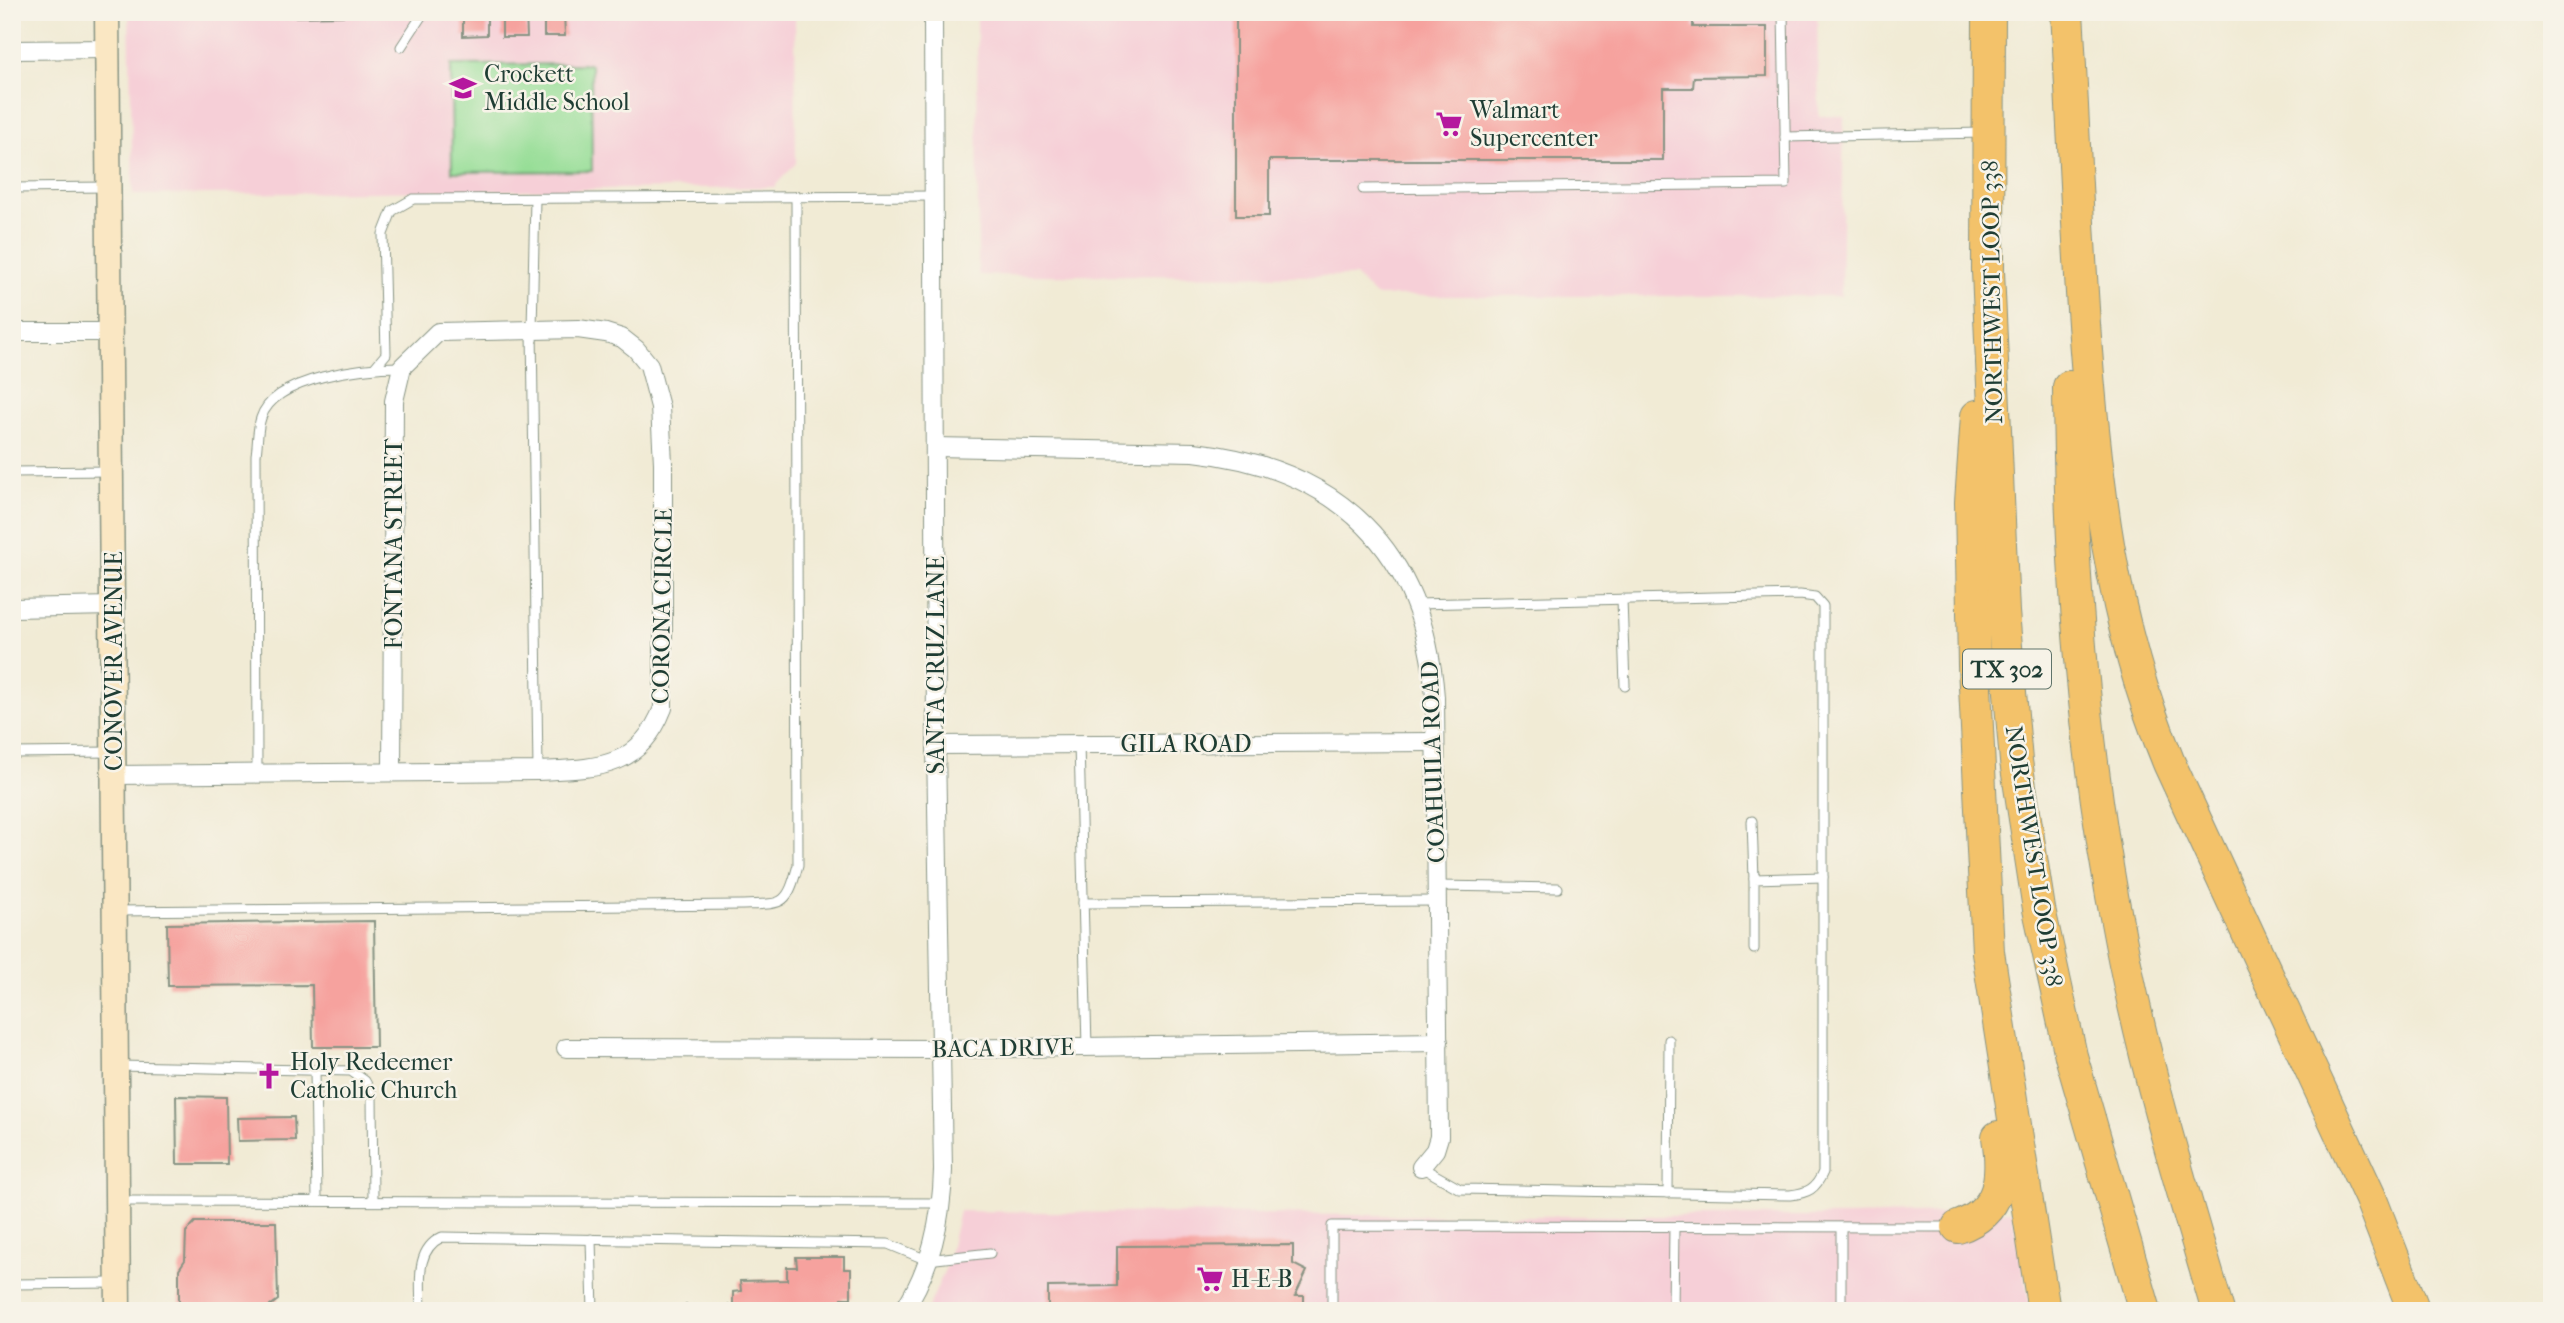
<svg xmlns="http://www.w3.org/2000/svg" width="2564" height="1323" font-family="'IM FELL French Canon',serif">
	<style>
		.built { fill: #f6cfd7 }
		.green { fill: #97de97; stroke: #5b8e66; stroke-width: 2 }
		.building { fill: #f6a29e }
		.lines { fill: none; stroke-linecap: round; stroke-linejoin: round }
		.lane-casing { stroke: #889484; stroke-width: 11 }
		.street-casing { stroke: #889484; stroke-width: 20 }
		.secondary-casing { stroke: #889484; stroke-width: 27 }
		.highway-casing { stroke: #889484; stroke-width: 34 }
		.lane { stroke: #fff; stroke-width: 9 }
		.street { stroke: #fff; stroke-width: 18 }
		.secondary { stroke: #fae7c3; stroke-width: 24 }
		.highway { stroke: #f3c26a; stroke-width: 32 }
		.labels { text-anchor: middle; dominant-baseline: central; stroke-width: 5; stroke-linejoin: round; paint-order: stroke }
		.shield { fill: #f7f3e8; stroke: #60746a; stroke-width: 2 }
		.shield-label { font-size: 23px; font-weight: bold; fill: #1f3d34 }
		.poi-label { font-size: 24px; fill: #1f3d34; stroke: #f7f3e8; text-anchor: start }
		.street-label { font-size: 24px; fill: #1f3d34; stroke: #f7f3e8 }
	</style>
	<rect width="100%" height="100%" fill="#f7f3e8"/>
	<filter id="ink" filterUnits="userSpaceOnUse"><feTurbulence type="fractalNoise" baseFrequency=".0143" numOctaves="2"/><feDisplacementMap in="SourceGraphic" scale="14" xChannelSelector="R" yChannelSelector="G"/><feConvolveMatrix kernelMatrix="1 2 1 2 8 2 1 2 1" color-interpolation-filters="sRGB"/></filter>
	<filter id="wash" filterUnits="userSpaceOnUse"><feTurbulence type="fractalNoise" baseFrequency=".00686" numOctaves="4" result="noise"/><feDisplacementMap in="SourceGraphic" scale="28" xChannelSelector="R" yChannelSelector="G"/><feGaussianBlur stdDeviation="1.57" result="paint"/><feColorMatrix in="noise" values="0 0 0 0 0 0 0 0 0 0 0 0 0 0 0 0 0 1.4 0 .05"/><feComposite in="paint" operator="in"/></filter>
	<g filter="url(#wash)">
		<rect width="100%" height="100%" fill="#f1ebd5"/>
		<g class="built">
			<polygon points="129,12 795,12 796,163 774,187 133,195"/>
			<polygon points="977,12 1817,12 1819,116 1844,116 1841,296 1375,296 1355,276 978,275"/>
			<polygon points="959,1211 1463,1216 1852,1216 2012,1211 2031,1311 927,1311 946,1267"/>
		</g>
		<polygon class="green" points="591,64 592,171 452,172 451,65"/>
		<g id="blocks">
			<g class="building">
				<polygon points="239,12 343,12 343,16 239,18"/>
				<polygon points="463,12 487,12 487,35 463,36"/>
				<polygon points="502,12 526,12 527,37 502,37"/>
				<polygon points="544,12 564,12 565,36 544,36"/>
				<polygon points="1236,12 1693,12 1693,27 1767,27 1767,76 1694,77 1693,88 1663,88 1663,160 1269,160 1269,216 1236,216"/>
				<polygon points="374,921 376,1047 313,1047 312,985 168,986 167,924"/>
				<polygon points="176,1096 226,1097 227,1164 177,1164"/>
				<polygon points="294,1117 295,1140 238,1141 237,1118"/>
				<polygon points="195,1222 276,1222 278,1300 263,1311 184,1311 179,1306 179,1269 185,1260 186,1232"/>
				<polygon points="1293,1245 1293,1264 1307,1271 1295,1296 1304,1296 1304,1311 1048,1311 1048,1287 1117,1286 1117,1246"/>
				<polygon points="796,1257 844,1257 844,1269 851,1269 851,1298 842,1298 843,1305 795,1305 795,1311 686,1311 686,1305 733,1305 733,1292 741,1291 740,1281 787,1280 787,1267 797,1267"/>
			</g>
		</g>
	</g>
	<g filter="url(#ink)">
		<use href="#blocks" fill-opacity="0" stroke="#889484" stroke-width="2"/>
		<g class="lines">
			<g class="lane-casing">
				<g id="lane">
					<polyline points="401,47 424,12"/>
					<polyline points="1785,137 1983,133"/>
					<polyline points="12,188 108,187"/>
					<polyline points="1363,189 1786,184 1783,12"/>
					<polyline points="535,199 532,329 538,771"/>
					<polyline points="375,367 386,354 383,234 392,211 413,199 934,196"/>
					<polyline points="12,472 111,471"/>
					<polyline points="1622,599 1625,686"/>
					<path d="M 1416,604 L 1800,595 L 1815,597 L 1823,606 L 1823,1172 C 1816,1189 1808,1193 1790,1195 L 1460,1189 L 1421,1167"/>
					<polyline points="1079,744 1087,1047"/>
					<polyline points="12,753 113,752"/>
					<path d="M 257,773 L 256,455 C 258,443 257,429 261,418 C 274,376 366,367 402,367"/>
					<polyline points="1752,821 1754,879"/>
					<polyline points="1437,886 1558,888"/>
					<polyline points="1083,903 1437,901"/>
					<path d="M 117,911 L 743,905 C 784,904 787,906 798,865 L 796,197"/>
					<polyline points="1754,949 1754,879 1823,877"/>
					<polyline points="119,1066 351,1071 365,1081 372,1094 373,1200"/>
					<polyline points="315,1070 317,1200"/>
					<polyline points="1668,1193 1669,1040"/>
					<polyline points="119,1201 941,1203"/>
					<polyline points="1841,1228 1841,1311"/>
					<polyline points="591,1239 593,1311"/>
					<polyline points="12,1284 116,1283"/>
					<path d="M 421,1311 C 421,1284 414,1250 442,1237 L 888,1244 L 927,1260 L 990,1253"/>
					<polyline points="1332,1311 1332,1226 1952,1227"/>
					<polyline points="1673,1311 1674,1227"/>
				</g>
			</g>
			<g class="street-casing">
				<g id="street">
					<polyline points="12,50 108,49"/>
					<polyline points="12,332 111,332"/>
					<path d="M 935,447 L 1194,452 C 1339,468 1424,550 1435,697 L 1439,1137 L 1435,1150 L 1421,1167"/>
					<polyline points="12,608 114,606"/>
					<polyline points="936,745 1435,742"/>
					<path d="M 115,775 L 538,771 C 596,768 639,770 663,708 L 663,463 L 660,407 L 649,365 L 636,349 L 622,338 L 606,333 L 578,329 L 438,332 L 402,367 L 394,401 L 392,771"/>
					<polyline points="566,1048 940,1049 1439,1042"/>
					<path d="M 903,1311 C 931,1270 942,1218 943,1170 L 936,745 L 933,12"/>
				</g>
			</g>
			<g class="secondary-casing">
				<polyline id="secondary" points="107,12 118,1311"/>
			</g>
			<g class="highway-casing">
				<g id="highway">
					<polyline points="1989,12 1988,271 2003,612 2016,761 2039,909 2071,1056 2145,1311"/>
					<path d="M 2067,12 C 2073,116 2077,220 2084,324 C 2095,477 2110,620 2169,763 L 2370,1197 L 2414,1311"/>
					<path d="M 2069,387 C 2070,574 2084,759 2121,943 C 2145,1068 2182,1189 2218,1311"/>
					<polyline points="1977,416 1971,502 1974,666 1988,952 2044,1311"/>
					<path d="M 1958,1227 C 2002,1212 2004,1176 1998,1137"/>
				</g>
			</g>
			<use href="#lane" class="lane"/>
			<use href="#street" class="street"/>
			<use href="#secondary" class="secondary"/>
			<use href="#highway" class="highway"/>
		</g>
	</g>
	<defs>
		<g id="school-bare" transform="scale(2.1)"><path d="M0-5L7-2L0 1L-7-2ZM-4 1L0 2.5L4 1V4Q0 6-4 4Z" fill="#b5179e" stroke="#f7f3e8" stroke-width="2.5" paint-order="stroke"/></g>
		<g id="supermarket-bare" transform="scale(2.1)"><path d="M-6-5.5h2.5l.6 2H6L4.5 2H-2.5L-4.4-4H-6ZM-1.5 3.2a1.3 1.3 0 1 0 .1 0ZM3 3.2a1.3 1.3 0 1 0 .1 0Z" fill="#b5179e" stroke="#f7f3e8" stroke-width="2.5" paint-order="stroke"/></g>
		<g id="church-bare" transform="scale(2.1)"><path d="M-1.2-6h2.4v3.5h3.3v2.4h-3.3V6h-2.4V-.1h-3.3v-2.4h3.3Z" fill="#b5179e" stroke="#f7f3e8" stroke-width="2.5" paint-order="stroke"/></g>
	</defs>
	<g fill-rule="evenodd">
		<use href="#school-bare" x="463" y="88"/>
		<use href="#supermarket-bare" x="1449" y="124"/>
		<use href="#church-bare" x="269" y="1076"/>
		<use href="#supermarket-bare" x="1210" y="1279"/>
	</g>
	<g class="labels">
		<rect class="shield" x="1963" y="649.5" width="88" height="39" rx="5"/>
		<g class="shield-label">
			<text x="2007" y="669">TX 302</text>
		</g>
		<g class="poi-label">
			<text x="484" y="74">Crockett<tspan x="484" dy="28">Middle School</tspan></text>
			<text x="1470" y="110">Walmart<tspan x="1470" dy="28">Supercenter</tspan></text>
			<text x="290" y="1062">Holy Redeemer<tspan x="290" dy="28">Catholic Church</tspan></text>
			<text x="1231" y="1279">H-E-B</text>
		</g>
		<g class="street-label">
			<text transform="translate(1992 292) rotate(-91)">NORTHWEST LOOP 338</text>
			<text transform="translate(394 544) rotate(-90)">FONTANA STREET</text>
			<text transform="translate(662 606) rotate(-89)">CORONA CIRCLE</text>
			<text transform="translate(114 661) rotate(-90)">CONOVER AVENUE</text>
			<text transform="translate(936 665) rotate(-90)">SANTA CRUZ LANE</text>
			<text x="1186" y="744">GILA ROAD</text>
			<text transform="translate(1433 762) rotate(-92)">COAHUILA ROAD</text>
			<text transform="translate(2034 856) rotate(81)">NORTHWEST LOOP 338</text>
			<text transform="translate(1003 1048) rotate(-1)">BACA DRIVE</text>
		</g>
	</g>
	<rect width="2564" height="1323" fill="none" stroke="#f7f3e8" stroke-width="42"/>
</svg>
